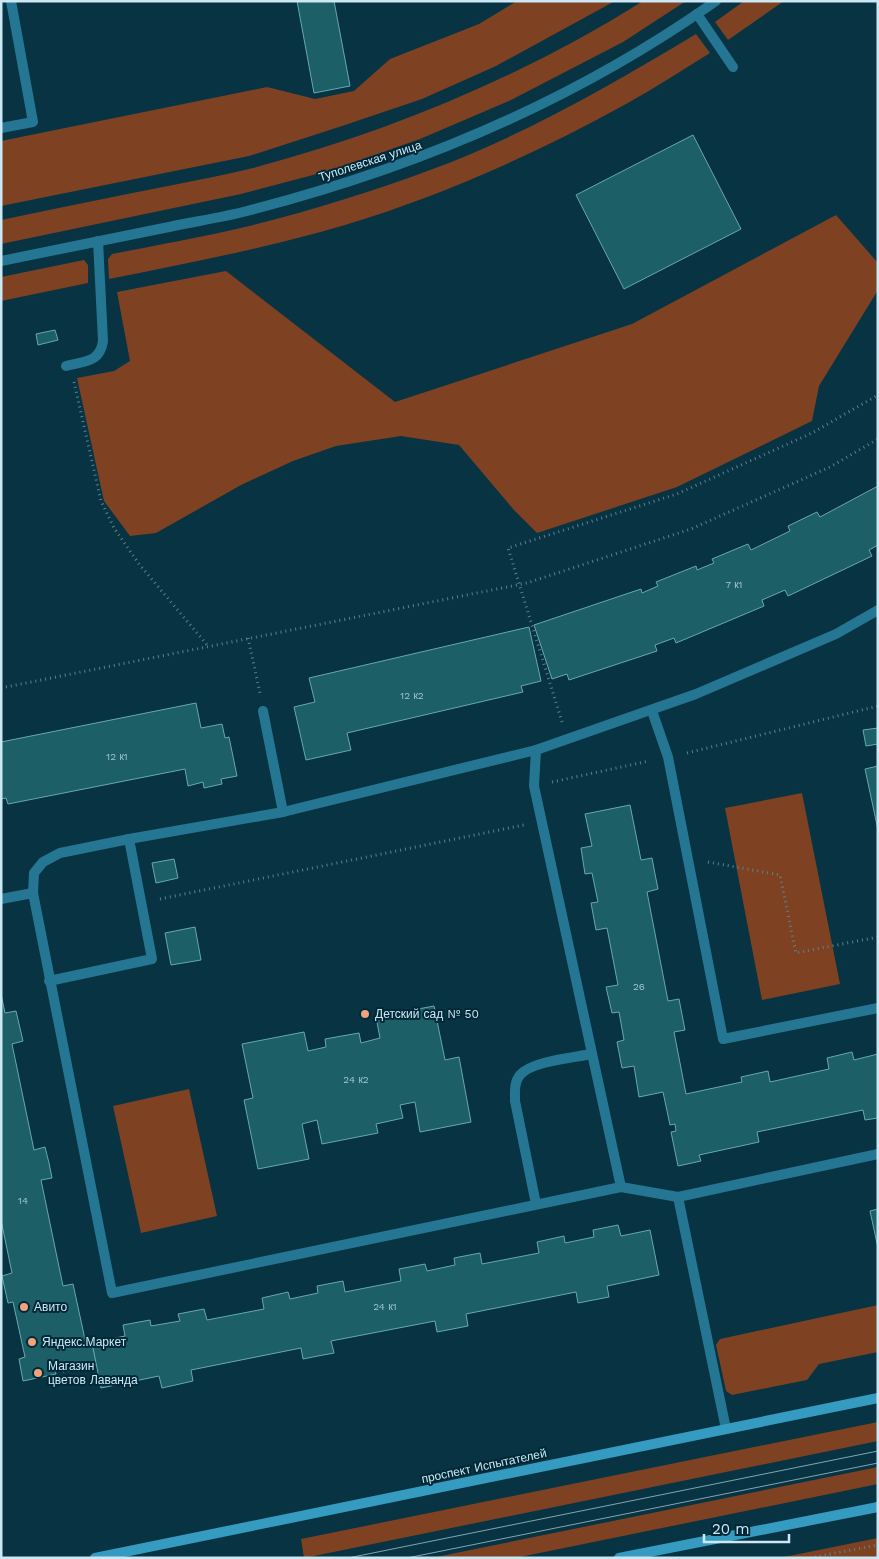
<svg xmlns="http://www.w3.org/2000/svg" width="879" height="1559" viewBox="0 0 879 1559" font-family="'Work Sans',sans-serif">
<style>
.green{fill:#7e4223}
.building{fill:#1c5f67;stroke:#68a8b0}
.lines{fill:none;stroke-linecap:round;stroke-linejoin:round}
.path{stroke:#5d8190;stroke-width:3;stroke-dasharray:1 4;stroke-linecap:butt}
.lane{stroke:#257693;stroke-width:10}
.street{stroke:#257693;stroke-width:10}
.secondary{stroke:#369bc0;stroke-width:10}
.tram{stroke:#83a5b2;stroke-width:1}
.poi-dot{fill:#f1a27b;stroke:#002938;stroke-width:2}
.labels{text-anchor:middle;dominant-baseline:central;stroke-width:4;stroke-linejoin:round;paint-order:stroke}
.number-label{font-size:10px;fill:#a1c6d2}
.street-label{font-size:12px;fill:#cde8f5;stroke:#002938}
.poi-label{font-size:12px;fill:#cde8f5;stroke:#002938;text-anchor:start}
</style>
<rect width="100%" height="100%" fill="#073342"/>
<g class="green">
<path d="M517,1H615L496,66L422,99L342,126L249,156L1,206V141L267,87L315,99L354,91L390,59L479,24Z"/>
<path d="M643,1H686L623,42L511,100L420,139L332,170L241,194L1,244V220C57,208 112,197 168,186C196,180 225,175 253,168C389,132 524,76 643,1Z"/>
<path d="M744,1H784L728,40L715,22Z"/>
<path d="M696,34L710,53C682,70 655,88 626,104C538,153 441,196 345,225C267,248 188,263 109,279L108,259L112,254C157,245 204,237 249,226C310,211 371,192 430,170C523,136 611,85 696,34Z"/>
<path d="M836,215L878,263V290L819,386L812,421L677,487L537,533L514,510L459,445L401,436L336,446L293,461L241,485L156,533L130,536L104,501L77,378L114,371L130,361L117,292L226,271L395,402L632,324Z"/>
<path d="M84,260L88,265V283L1,301V277Z"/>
<path d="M802,793L840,984L762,1000L725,808Z"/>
<path d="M189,1089L217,1216L141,1233L113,1106Z"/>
<path d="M878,1305V1352L819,1364L807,1380L732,1395L726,1391L716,1345L720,1339Z"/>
<path d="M878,1422V1441L304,1558L301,1539Z"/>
<path d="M878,1467V1484L515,1558H431Z"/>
<path d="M878,1538V1558H779Z"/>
</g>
<g class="building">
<path d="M297,1H334L350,86L314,93Z"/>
<path d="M693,135L741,229L624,289L576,195Z"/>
<path d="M55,330L58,340L38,345L36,334Z"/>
<path d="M878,486V545L869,550L872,556L788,596L785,590L762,600L764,606L676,643L674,638L655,645L657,651L569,680L567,674L552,679L534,625L641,589L642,593L658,586L656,582L696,566L697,570L714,563L712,559L748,544L751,550L790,531L788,526L817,512L820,517Z"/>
<path d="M529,627L541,681L521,686L523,692L347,733L351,750L306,760L294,707L315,702L309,678Z"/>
<path d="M196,703L201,728L222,724L225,738L229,737L237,776L221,779L222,784L204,788L203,782L188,786L185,769L8,804L6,798L1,799V742Z"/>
<path d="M878,728V744L866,746L863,730Z"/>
<path d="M878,766V830L865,769Z"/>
<path d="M630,805L641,860L652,858L655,874L658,889L647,892L668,1001L679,999L685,1030L674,1032L686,1094L742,1082L741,1077L768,1071L770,1082L829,1069L827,1058L852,1052L854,1060L878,1054V1118L865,1120L863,1110L757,1132L759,1142L699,1155L701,1161L678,1166L671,1132L676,1131L675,1124L670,1125L663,1092L639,1097L634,1066L622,1068L617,1042L624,1040L619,1012L612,1013L606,987L618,985L607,928L596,930L591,903L598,902L592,873L585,874L581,848L592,846L585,814Z"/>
<path d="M174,859L178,878L156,883L152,863Z"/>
<path d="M195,927L201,960L171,965L165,933Z"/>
<path d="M1,994L5,1013L16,1011L23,1041L12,1044L34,1150L45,1147L49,1163L52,1178L41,1180L63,1286L73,1284L86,1344L92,1343L97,1365L63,1372L62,1367L55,1369L56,1374L23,1381L19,1359L25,1357L13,1302L8,1303L2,1276L12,1273L1,1220Z"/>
<path d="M434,1006L445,1060L459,1057L471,1122L420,1132L415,1102L400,1105L403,1118L376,1124L378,1133L322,1144L317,1120L302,1124L309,1159L258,1169L244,1100L253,1098L242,1044L304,1032L308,1051L326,1047L325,1039L359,1033L361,1043L380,1038L376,1017Z"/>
<path d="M878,1209V1248L870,1211Z"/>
<path d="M618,1225L621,1236L650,1230L659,1275L607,1286L609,1297L578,1303L576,1292L466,1314L468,1326L437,1332L435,1321L331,1341L334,1353L318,1356L303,1359L301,1348L191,1370L193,1381L162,1388L159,1376L101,1388L92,1343L125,1336L123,1325L150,1320L151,1326L180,1321L178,1314L204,1309L207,1320L264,1309L262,1298L288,1292L290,1299L318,1293L317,1286L343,1281L345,1292L401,1281L399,1269L425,1264L427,1271L455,1265L454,1258L480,1253L482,1264L539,1253L537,1242L564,1236L565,1243L594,1237L593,1230Z"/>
</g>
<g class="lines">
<g class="path">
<path d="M74,382L101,501L114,528L139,564L208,646"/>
<path d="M248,638L260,693"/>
<path d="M1,688L527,583L691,529L830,467L878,439"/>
<path d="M562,722L508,548L677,494L812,433L878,395"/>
<path d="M687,753L878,706"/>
<path d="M552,782L649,761"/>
<path d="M708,862L780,875L796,953L878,937"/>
<path d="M160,899L524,825"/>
<path d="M810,1558L878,1545"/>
</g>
<g class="lane">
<path d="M697,14L733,67"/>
<path d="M1,128L33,122L11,1"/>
<path d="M66,366C84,361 100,363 103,341L98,241"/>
<path d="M263,711L283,812"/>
<path d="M652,711L668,757L723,1039L878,1008"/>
<path d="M536,750L534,786L621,1187L678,1197"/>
<path d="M33,893L112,1293L621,1187"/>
<path d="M1,899L33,893L34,873L43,862L60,853L129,839L283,812L536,750L696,694L836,634L878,610"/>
<path d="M49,981L152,959L129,839"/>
<path d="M536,1204L515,1101C515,1092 514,1082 520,1075C532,1061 573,1058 591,1054"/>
<path d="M726,1429L678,1197L878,1154"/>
</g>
<path class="street" d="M1,261C55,250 110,239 164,228C191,222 220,218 247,211C416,168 573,102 716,1"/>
<g class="secondary">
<path d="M95,1558L878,1398"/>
<path d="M619,1558L878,1507"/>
</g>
<g class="tram">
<path d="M348,1558L878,1451"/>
<path d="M407,1558L878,1463"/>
</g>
</g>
<g class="poi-dot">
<circle cx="365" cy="1014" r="5"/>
<circle cx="24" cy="1307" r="5"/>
<circle cx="32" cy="1342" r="5"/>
<circle cx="38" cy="1373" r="5"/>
</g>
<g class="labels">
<g class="number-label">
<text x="734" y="584">7 к1</text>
<text x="412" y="695">12 к2</text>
<text x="117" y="756">12 к1</text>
<text x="639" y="986">26</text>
<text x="356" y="1079">24 к2</text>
<text x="23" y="1200">14</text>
<text x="385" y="1306">24 к1</text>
</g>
<g class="street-label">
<text transform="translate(370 161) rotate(-18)">Туполевская улица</text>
<text transform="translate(484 1466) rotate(-12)">проспект Испытателей</text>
</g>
<g class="poi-label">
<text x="375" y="1014">Детский сад № 50</text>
<text x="34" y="1307">Авито</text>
<text x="42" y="1342">Яндекс.Маркет</text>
<text x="48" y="1366">Магазин<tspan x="48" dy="14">цветов Лаванда</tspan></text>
</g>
</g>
<rect width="879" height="1559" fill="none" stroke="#cde8f5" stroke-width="5"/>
<path d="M704 1534v8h85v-8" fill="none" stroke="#cde8f5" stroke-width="2.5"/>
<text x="712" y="1534" font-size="15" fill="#cde8f5" stroke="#002938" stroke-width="4" paint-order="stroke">20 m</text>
</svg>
